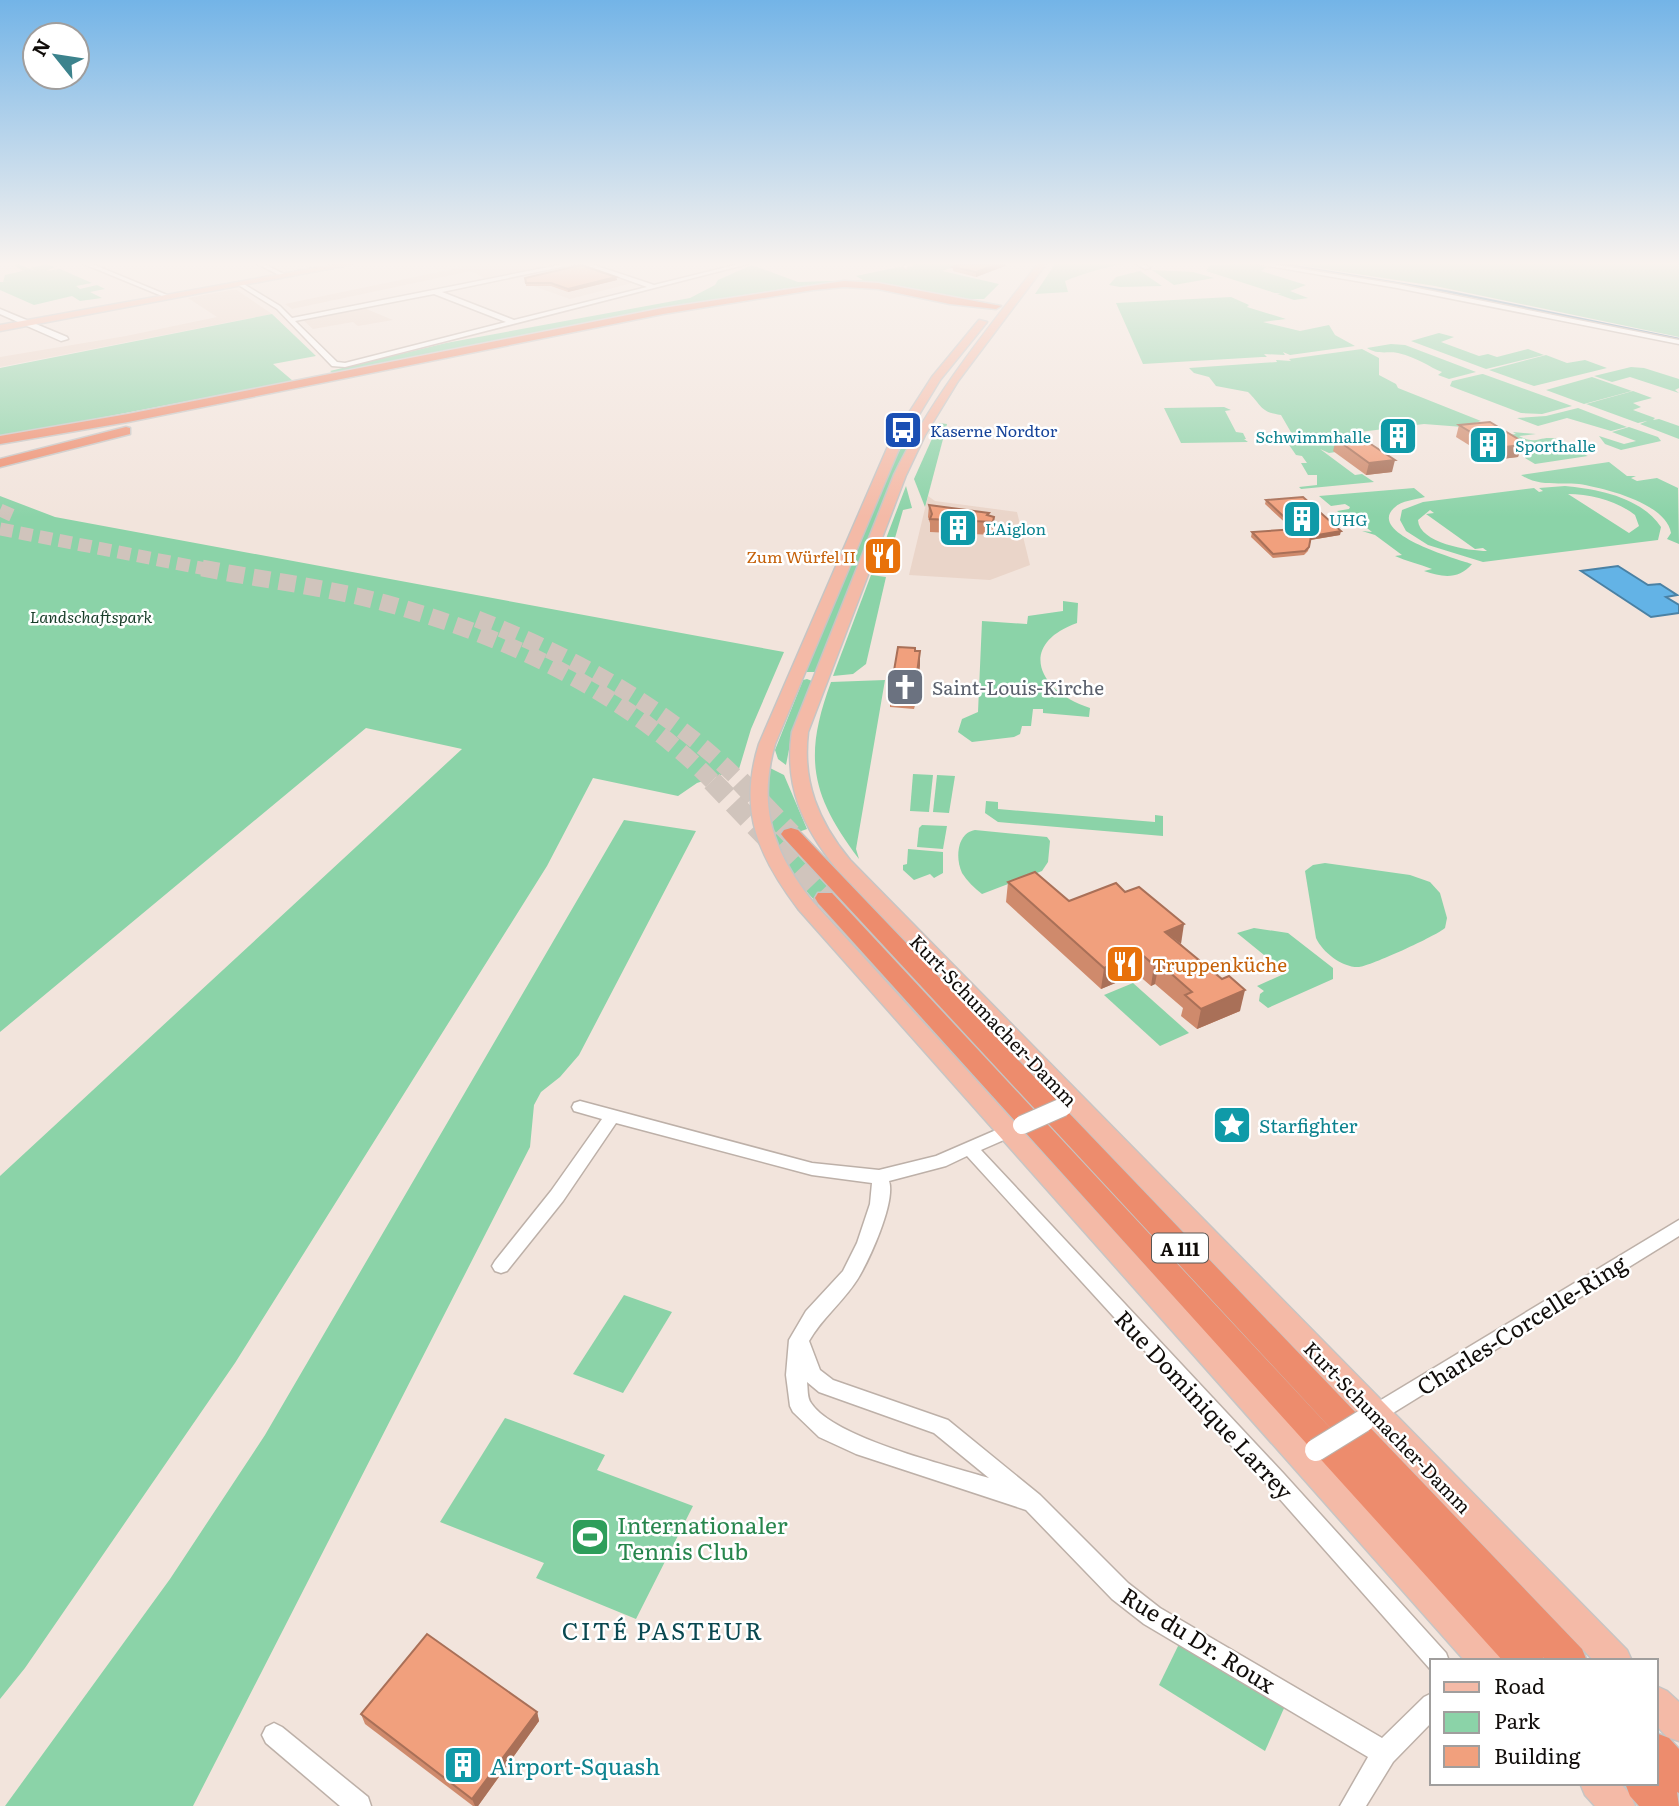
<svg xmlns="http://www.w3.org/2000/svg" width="1679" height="1806" viewBox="0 0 1679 1806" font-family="Literata,serif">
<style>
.built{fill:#ead5c9}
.green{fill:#8bd3a8;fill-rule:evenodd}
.water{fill:#63b3e6;stroke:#4a81a4;stroke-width:2}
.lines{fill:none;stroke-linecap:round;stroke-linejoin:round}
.stream{stroke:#4a81a4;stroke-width:2.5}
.highway-tunnel-far2{stroke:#d0c4bc;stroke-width:13;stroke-dasharray:13 7;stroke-linecap:butt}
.highway-tunnel-far1{stroke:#d0c4bc;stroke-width:17;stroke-dasharray:17 9;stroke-linecap:butt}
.highway-tunnel{stroke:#d0c4bc;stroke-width:21;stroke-dasharray:21 10;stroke-linecap:butt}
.minor-casing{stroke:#bdb0a8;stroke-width:3}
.major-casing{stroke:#c6c5c4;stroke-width:3}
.highway-casing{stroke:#c6c5c4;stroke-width:3}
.minor{fill:#fff;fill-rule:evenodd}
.major{fill:#f4baa7;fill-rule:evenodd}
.highway{fill:#ed8c6d;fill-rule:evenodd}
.minor-bridge-far1-casing{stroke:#bdb0a8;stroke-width:20;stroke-linecap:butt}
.minor-bridge-casing{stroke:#bdb0a8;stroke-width:24;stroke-linecap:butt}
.minor-bridge-far1{stroke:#fff;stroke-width:18}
.minor-bridge{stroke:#fff;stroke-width:22}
.wall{fill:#cf8a6c}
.shaded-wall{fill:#a97058}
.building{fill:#f1a07d;stroke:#a97058;stroke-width:2}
.labels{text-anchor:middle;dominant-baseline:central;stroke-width:5;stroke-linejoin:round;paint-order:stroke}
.far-transit-label{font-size:16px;fill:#164399;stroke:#fff;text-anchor:start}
.far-culture-label{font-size:16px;fill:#0d838f;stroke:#fff;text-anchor:start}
.far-food-label{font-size:16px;fill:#c56008;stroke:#fff;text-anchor:end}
.far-park-label{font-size:16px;font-style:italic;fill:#183d29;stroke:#fff}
.shield{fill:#fff;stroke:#585654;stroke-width:2}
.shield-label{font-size:18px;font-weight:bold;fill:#110d0a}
.worship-label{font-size:19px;fill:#5b616d;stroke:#fff;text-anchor:start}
.food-label{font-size:19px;fill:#c56008;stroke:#fff;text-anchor:start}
.street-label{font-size:19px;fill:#110d0a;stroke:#fff}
.culture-label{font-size:19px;fill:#0d838f;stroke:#fff;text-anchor:start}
.near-street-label{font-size:23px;fill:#110d0a;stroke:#fff}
.near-leisure-label{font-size:23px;fill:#27864d;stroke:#fff;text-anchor:start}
.near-culture-label{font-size:23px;fill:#0d838f;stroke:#fff;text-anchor:start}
.near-neighbourhood-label{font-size:24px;letter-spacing:2px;fill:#0a4951;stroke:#fff}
</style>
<rect width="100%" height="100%" fill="#f2e4dc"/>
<g class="built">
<path d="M477,264H564L486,279L471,271L292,309L285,304Z"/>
<path d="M575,266H583L636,282L570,299L522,282L535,278L529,275Z"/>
<path d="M231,290H237L272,314L0,367V357L126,336L217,317L188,298Z"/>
<path d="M364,308L393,320L358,326L353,322L313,329L303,320Z"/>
<path d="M928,496L935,501L1017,512L1030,565L990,580L909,575Z"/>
</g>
<g class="green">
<path d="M18,264L38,272L30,268L46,264L55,267L46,271L60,269L92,283L76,286L80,289L97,285L105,289L90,292L102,298L80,301L72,296L34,305L0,290V282L13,281L3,282L5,275L23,271L14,265Z"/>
<path d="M914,264H962L942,271L999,284L984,299H949L870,283L788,288L664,308L333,373L330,371L446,343L690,298L715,285L718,280L752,265L798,282L863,280L856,276L899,267H912Z"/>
<path d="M1055,264H1125C1113,265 1081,274 1065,281L1068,292L1035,294Z"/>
<path d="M1255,264L1268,266L1261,271L1306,285L1290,291L1308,298L1294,300L1277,294L1281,293H1275L1206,271L1210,265Z"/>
<path d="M1293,264H1679V337L1435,286Z"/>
<path d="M1152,270L1193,272L1214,278L1174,285Z"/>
<path d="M1140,271L1162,286L1120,287L1109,285L1116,277Z"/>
<path d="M1231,297L1249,305L1247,307L1286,319L1263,322L1300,331L1329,325L1335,335L1355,346L1290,355L1283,352L1285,355L1264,354L1267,357H1262L1143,364L1116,303Z"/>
<path d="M272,314L316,356L273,364L293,381L0,437V368Z"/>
<path d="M1439,333L1454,337L1441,342L1479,356L1488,354L1497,357L1528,349L1544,355L1486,369L1411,341Z"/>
<path d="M1391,344L1405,345L1476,372L1449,379L1438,375L1442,372C1429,367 1419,358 1398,353C1387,351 1377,355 1367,348Z"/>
<path d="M1362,349L1379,358V375L1396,384L1398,388L1481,421L1463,427L1424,424L1352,433L1370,447L1329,453L1320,449L1355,475L1362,474L1374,482L1301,489L1299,487L1317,485V475H1308L1301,463H1307L1302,456L1296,455L1287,442L1281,441L1277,435L1292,434L1281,415C1259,412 1262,405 1248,392L1216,386L1209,377L1194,373L1189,368L1277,362L1276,360L1291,361L1289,359Z"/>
<path d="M1546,355L1567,363L1585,360L1607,368L1534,386L1489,370Z"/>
<path d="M1631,367L1644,368L1679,379V388L1675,390L1679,393L1630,377L1612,382L1594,376Z"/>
<path d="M1482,374H1483L1572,406L1542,414L1521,413L1450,386L1452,381Z"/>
<path d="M1592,377L1632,391L1584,404L1546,390Z"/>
<path d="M1633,391L1652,398L1633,403L1641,407L1633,410L1655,418L1653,420L1659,419L1679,426V439L1640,424L1647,421L1638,423L1586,404Z"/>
<path d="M1224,407L1231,410L1225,411L1236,432L1243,433L1246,439H1244L1248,442L1181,443L1164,408Z"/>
<path d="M1578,408L1627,427L1611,431L1567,418L1538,426L1517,418L1546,416Z"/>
<path d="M914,423L920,424L903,456L815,672H806L891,467Z"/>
<path d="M939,423L947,424L925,507L914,479Z"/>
<path d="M1629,427L1658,437L1661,441L1621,450L1605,444L1599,436L1624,444L1636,441L1612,432Z"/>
<path d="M1513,432L1536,434L1519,436C1536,445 1536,437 1552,438C1558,438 1580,452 1588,456L1535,464L1525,458L1526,453L1501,436L1516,434Z"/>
<path d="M1609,462L1627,476H1636L1631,478L1637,481L1657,478L1678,488L1679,544L1667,539L1671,533C1666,503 1604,488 1579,484C1558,482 1539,487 1521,475Z"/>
<path d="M906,486L912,508L903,510L893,545L899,548L876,565Z"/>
<path d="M1565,486C1597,489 1641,497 1661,527L1658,540L1483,562L1428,545L1406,531L1400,520L1402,510L1423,502L1534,488L1539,492L1543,491L1539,488ZM1568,494C1591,494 1617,501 1635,515L1639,526L1629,533ZM1430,510L1434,513L1426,514L1475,549L1483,548L1487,551C1469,551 1419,543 1418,520Z"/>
<path d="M1414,488L1425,497C1415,500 1402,500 1394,508C1366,534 1460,560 1472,564C1459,579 1444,578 1424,571L1432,569C1419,564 1406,561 1395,556L1402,555L1375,535L1362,531L1372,532L1367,528L1356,526L1337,511L1349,509L1350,507L1345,504L1331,506L1319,496Z"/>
<path d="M0,496L55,517L784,652L751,729L739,769L697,783L678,796L593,778L547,866L235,1363L25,1668L0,1699V1176L462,749L366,728L0,1032Z"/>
<path d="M871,575L886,577L866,664L853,674L833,676Z"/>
<path d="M1063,601L1078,603L1077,623C1016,645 1039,692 1090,708L1089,717L1043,713V709H1033L1031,726H1022L1020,734L1014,737L972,742L958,732L962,719L978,712L982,621L1027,624L1028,616L1063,611Z"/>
<path d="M807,679L812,681L793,729L786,765L778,759L775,750L803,680Z"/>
<path d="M885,680L856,849L859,859C811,795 803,758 831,682Z"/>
<path d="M770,768L784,775L807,829L781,838L835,894L815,901C778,860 764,823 770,768Z"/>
<path d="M913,774L933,775L929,812L910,811Z"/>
<path d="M937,775L955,776L949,813L933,812Z"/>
<path d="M986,801L998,802V809L1155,822V815L1163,816V836L998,822L985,813Z"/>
<path d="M624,820L696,831L579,1055L560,1077L541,1092L534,1105L530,1147L193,1806H5L170,1579L265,1435Z"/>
<path d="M922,825L947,826L943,849L917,847L919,828Z"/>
<path d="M975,830L1047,837L1050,841L1048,862L1042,871L982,894C974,888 967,881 962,873C955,858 957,833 975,830Z"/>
<path d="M908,849L943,852V873L934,878L930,874L914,880L903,870V865L907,864Z"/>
<path d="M1325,863L1410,875L1430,882L1440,893L1447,918L1445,928C1436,936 1370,966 1359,967C1343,968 1323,953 1316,938L1305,871L1313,865Z"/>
<path d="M1254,928L1288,933L1333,968V979L1268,1008L1259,1001L1260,994L1264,991L1257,986L1286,973L1237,933Z"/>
<path d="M1133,983L1189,1033L1160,1046L1104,995Z"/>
<path d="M624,1295L672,1312L623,1393L573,1374Z"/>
<path d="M505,1418L605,1455L597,1470L693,1506L636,1619L536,1578L544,1563L440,1522Z"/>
<path d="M1180,1642L1285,1706L1265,1751L1159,1685Z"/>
</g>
<path class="water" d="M1618,566L1648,585L1660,584L1677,595L1666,597L1679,605V613L1651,617L1581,571Z"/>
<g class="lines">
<path class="stream" d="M1282,264L1450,292L1679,339"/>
<g class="highway-tunnel-far2">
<path d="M0,510L18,518"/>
<path d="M0,529L211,570"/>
</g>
<g class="highway-tunnel-far1">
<path d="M202,568C263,580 326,587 385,603C506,636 626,692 714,783"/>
<path d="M477,619C575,657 667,707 742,783"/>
</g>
<g class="highway-tunnel">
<path d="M712,781L825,898"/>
<path d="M740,781L791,834"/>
</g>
<g class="minor-casing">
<g id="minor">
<path d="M84,264H92L167,295L162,296Z"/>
<path d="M257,264H264L284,274L279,275Z"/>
<path d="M564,264H575L442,292L514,320L647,287L583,264H591L654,285L739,264H748L345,367L332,366L277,309L237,284L242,283L280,306L292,318ZM434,294L506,322L345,363L337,362L295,321Z"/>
<path d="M905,264H911L906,269L903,267Z"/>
<path d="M1136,264H1143L1150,268L1145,269Z"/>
<path d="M1257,264H1270L1397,284L1679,340V344L1397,288Z"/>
<path d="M0,309L67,337L68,339L61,341L0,314Z"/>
<path d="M580,1101L812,1163L879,1170L936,1156L1010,1124L1016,1122L1022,1124L1024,1128L1022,1132L981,1150L1284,1474L1446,1653L1449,1661H1432V1670L1430,1669L1270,1488L967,1156L946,1166L889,1181C896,1202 869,1261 857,1280C843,1302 822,1318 809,1341L820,1370L833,1380L948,1420L1040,1495L1128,1583L1160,1608L1382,1738L1424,1697L1432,1693V1722L1393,1762L1366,1806H1340L1368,1757L1144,1624L1112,1599L1026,1510L856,1454L819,1437L793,1412L790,1406L786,1375L789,1340L806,1311L843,1271L857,1243L870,1204L872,1183L812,1175L616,1123L563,1201L507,1271L501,1273L495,1271L492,1266L495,1261L551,1191L602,1119L574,1111L572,1107L574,1103ZM807,1382L819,1392L934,1433L989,1478C947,1465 834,1438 811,1403C807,1398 808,1389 807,1382Z"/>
<path d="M1679,1220V1236L1380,1421L1373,1424L1366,1421L1363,1415L1366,1409Z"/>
<path d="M274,1723L282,1727L368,1797L371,1806H340L266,1743L262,1735L266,1727Z"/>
</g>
</g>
<g class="major-casing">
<g id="major">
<path d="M337,264H354L0,331V325Z"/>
<path d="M1038,264H1046L958,381L925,435L906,475L808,732C802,782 818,821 850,860L1627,1650L1632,1661H1594L836,868C803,827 784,786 792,732L894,475C932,397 985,332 1038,264Z"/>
<path d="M979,320L987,322L940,380L901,444L775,744C757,807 773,852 813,902L1497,1650L1502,1661H1465L799,910C758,856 738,811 759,744L889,444L932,377Z"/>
<path d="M1656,1686L1667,1691L1679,1702V1741L1667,1737L1656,1725Z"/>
<path d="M1580,1783H1620L1630,1794L1635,1806H1595L1585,1795Z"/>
</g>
</g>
<g class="highway-casing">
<g id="highway">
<path d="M844,281L878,283L1001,306L996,309L950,304L878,289L844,287L813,290L663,314L128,422L0,444V436L128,414L663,308Z"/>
<path d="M126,427L130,428V434L0,467V459Z"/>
<path d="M791,828L798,830L1582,1649L1587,1661H1546L1543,1657L1544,1661H1503L818,903L815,898L818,893H832L1360,1460L784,838L781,834L784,830Z"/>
<path d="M1656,1733L1669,1738L1679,1749V1793L1677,1792L1679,1806H1639L1630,1796L1625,1783H1656Z"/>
</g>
</g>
<use href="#minor" class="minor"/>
<use href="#major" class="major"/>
<use href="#highway" class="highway"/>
<g class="minor-bridge-far1-casing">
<path id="minor-bridge-far1" d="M1022,1125L1063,1107"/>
</g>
<g class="minor-bridge-casing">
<path id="minor-bridge" d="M1316,1450L1363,1421"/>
</g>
<use href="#minor-bridge-far1" class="minor-bridge-far1"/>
<use href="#minor-bridge" class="minor-bridge"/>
</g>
<g class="wall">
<path d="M961,264H1006L1005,266L976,277L953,271V267Z"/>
<path d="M616,277L617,280L568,292L551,286H526L525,278Z"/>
<path d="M1459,425L1523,442L1518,457L1493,460L1456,437Z"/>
<path d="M1336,439L1392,472L1366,475L1333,451Z"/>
<path d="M1266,500L1340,535L1311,540L1308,551L1304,555L1273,558L1251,537L1252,532L1292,529L1265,504Z"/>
<path d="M929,505L989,513V515L994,517L993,535L930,532V523L928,517Z"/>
<path d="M915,651L920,665L914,709L890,707V694Z"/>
<path d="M1008,882L1069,901L1181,944L1240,1011L1197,1029L1181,1016L1183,1008L1155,984L1151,986L1137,974L1101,989L1006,902Z"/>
<path d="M537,1712L539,1721L478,1806H473L365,1724L361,1714Z"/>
</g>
<g class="shaded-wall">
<path d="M999,264H1006L1005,266L976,277V272Z"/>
<path d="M616,277L617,280L568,292V289Z"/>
<path d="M1523,442L1518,457L1493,460L1497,448Z"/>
<path d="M1395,460L1392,472L1366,475L1369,463Z"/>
<path d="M1341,531L1340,535L1310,540L1311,536Z"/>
<path d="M920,651V665L914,709V695Z"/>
<path d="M1184,924L1181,944L1165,932Z"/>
<path d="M1140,953L1137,974L1101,989L1104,968Z"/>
<path d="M1159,963L1155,984L1151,986L1154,965Z"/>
<path d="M1245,990L1240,1011L1197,1029L1201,1009Z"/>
<path d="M537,1712L539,1721L478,1806H475L472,1799Z"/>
</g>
<g class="building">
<path d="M961,264H999L976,272L953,267Z"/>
<path d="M581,265L616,277L568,289L551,283H526L525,278Z"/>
<path d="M1490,422L1523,442L1517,443L1521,445L1497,448L1459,425Z"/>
<path d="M1360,437L1395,460L1369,463L1336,439Z"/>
<path d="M1303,497L1341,531L1311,536L1309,547L1305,551L1273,554L1252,532L1297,529L1266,500Z"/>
<path d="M929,505L989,513L987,515L994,517L993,522L930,519L932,514Z"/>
<path d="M898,647L915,648V651H920L914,695L890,694Z"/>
<path d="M1035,872L1069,901L1116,883L1125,892L1139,887L1184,924L1165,932L1222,979L1229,976L1245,990L1201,1009L1185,995L1192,992L1159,963L1154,965L1140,953L1104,968L1008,882Z"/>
<path d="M427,1634L537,1712L472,1799L361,1714Z"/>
</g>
<linearGradient id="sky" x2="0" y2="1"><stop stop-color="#73b4e7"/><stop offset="0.51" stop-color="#f9f3ef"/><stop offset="1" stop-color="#f9f3ef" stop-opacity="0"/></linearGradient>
<rect width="1679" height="517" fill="url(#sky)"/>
<defs>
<g id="bus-square" transform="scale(2.0125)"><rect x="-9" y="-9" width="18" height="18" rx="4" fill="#1a4fb4" stroke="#fff"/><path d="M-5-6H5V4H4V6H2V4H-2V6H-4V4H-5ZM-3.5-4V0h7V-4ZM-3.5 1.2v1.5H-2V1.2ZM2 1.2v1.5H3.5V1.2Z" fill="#fff"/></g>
<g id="building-square" transform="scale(2.0125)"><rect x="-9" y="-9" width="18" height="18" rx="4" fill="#0f9aa8" stroke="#fff"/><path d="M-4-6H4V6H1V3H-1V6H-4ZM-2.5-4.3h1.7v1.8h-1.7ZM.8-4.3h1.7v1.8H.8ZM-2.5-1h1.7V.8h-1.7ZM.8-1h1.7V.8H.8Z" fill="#fff"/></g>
<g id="restaurant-square" transform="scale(2.0125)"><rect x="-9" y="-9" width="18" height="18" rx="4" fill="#e8710a" stroke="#fff"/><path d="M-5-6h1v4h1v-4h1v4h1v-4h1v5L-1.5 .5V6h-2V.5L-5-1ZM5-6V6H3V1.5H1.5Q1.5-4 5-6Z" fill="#fff"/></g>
<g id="church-square" transform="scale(2.0125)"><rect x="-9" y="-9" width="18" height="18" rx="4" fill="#6b7280" stroke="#fff"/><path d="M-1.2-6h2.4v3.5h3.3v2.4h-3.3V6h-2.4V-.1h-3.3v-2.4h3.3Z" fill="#fff"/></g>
<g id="sight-square" transform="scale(2.0125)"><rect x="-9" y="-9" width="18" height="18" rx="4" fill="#0f9aa8" stroke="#fff"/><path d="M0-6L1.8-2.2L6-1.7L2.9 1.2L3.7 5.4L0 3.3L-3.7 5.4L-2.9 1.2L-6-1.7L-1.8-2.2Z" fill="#fff"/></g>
<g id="stadium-square" transform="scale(2.0125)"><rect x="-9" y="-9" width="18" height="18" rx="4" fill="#2e9e5b" stroke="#fff"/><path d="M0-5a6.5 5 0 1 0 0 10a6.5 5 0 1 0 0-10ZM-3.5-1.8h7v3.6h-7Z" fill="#fff"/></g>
</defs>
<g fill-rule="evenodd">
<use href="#bus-square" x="903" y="430"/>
<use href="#building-square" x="1398" y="436"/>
<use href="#building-square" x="1488" y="445"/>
<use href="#building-square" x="1302" y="519"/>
<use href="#building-square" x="958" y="528"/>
<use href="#restaurant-square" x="883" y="556"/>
<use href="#church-square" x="905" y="687"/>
<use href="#restaurant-square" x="1125" y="964"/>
<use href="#sight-square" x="1232" y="1125"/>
<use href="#stadium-square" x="590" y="1537"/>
<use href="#building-square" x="463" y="1765"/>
</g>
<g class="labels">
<g class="far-transit-label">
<text x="930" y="430">Kaserne Nordtor</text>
</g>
<g class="far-culture-label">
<text x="1371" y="436" text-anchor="end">Schwimmhalle</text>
<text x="1515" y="445">Sporthalle</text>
<text x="1329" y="519">UHG</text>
<text x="985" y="528">L'Aiglon</text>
</g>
<g class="far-food-label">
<text x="856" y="556">Zum Würfel II</text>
</g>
<g class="far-park-label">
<text x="91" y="616">Landschaftspark</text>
</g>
<rect class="shield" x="1152" y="1233.5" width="56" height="29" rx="5"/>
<g class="shield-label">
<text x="1180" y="1248">A 111</text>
</g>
<g class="worship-label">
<text x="932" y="687">Saint-Louis-Kirche</text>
</g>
<g class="food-label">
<text x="1152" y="964">Truppenküche</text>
</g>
<g class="street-label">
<text transform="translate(994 1020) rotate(46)">Kurt-Schumacher-Damm</text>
<text transform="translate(1388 1427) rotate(46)">Kurt-Schumacher-Damm</text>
</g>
<g class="culture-label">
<text x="1259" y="1125">Starfighter</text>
</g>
<g class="near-street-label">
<text transform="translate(1521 1324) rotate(-32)">Charles-Corcelle-Ring</text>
<text transform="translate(1205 1404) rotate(47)">Rue Dominique Larrey</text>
<text transform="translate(1199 1639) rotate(32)">Rue du Dr. Roux</text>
</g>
<g class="near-leisure-label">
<text x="617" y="1524">Internationaler<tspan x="617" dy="26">Tennis Club</tspan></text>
</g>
<g class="near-culture-label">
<text x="490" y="1765">Airport-Squash</text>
</g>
<g class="near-neighbourhood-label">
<text x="663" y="1629">CITÉ PASTEUR</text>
</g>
</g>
<rect x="1430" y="1659" width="228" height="126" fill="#ffffff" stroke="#a09e9d" stroke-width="2"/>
<rect x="1444" y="1682" width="35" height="10" fill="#f4baa7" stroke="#a09e9d" stroke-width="2"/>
<text x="1494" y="1694" font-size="21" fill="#110d0a">Road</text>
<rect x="1444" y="1712" width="35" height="21" fill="#8bd3a8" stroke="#a09e9d" stroke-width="2"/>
<text x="1494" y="1729" font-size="21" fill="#110d0a">Park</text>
<rect x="1444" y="1746" width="35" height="21" fill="#f1a07d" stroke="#a09e9d" stroke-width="2"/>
<text x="1494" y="1764" font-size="21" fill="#110d0a">Building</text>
<g transform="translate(56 56) rotate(300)"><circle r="33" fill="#ffffff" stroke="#a09e9d" stroke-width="2"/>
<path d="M0-5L12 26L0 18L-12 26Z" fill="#3c838d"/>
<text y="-10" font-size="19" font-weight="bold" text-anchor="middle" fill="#110d0a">N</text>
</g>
</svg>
